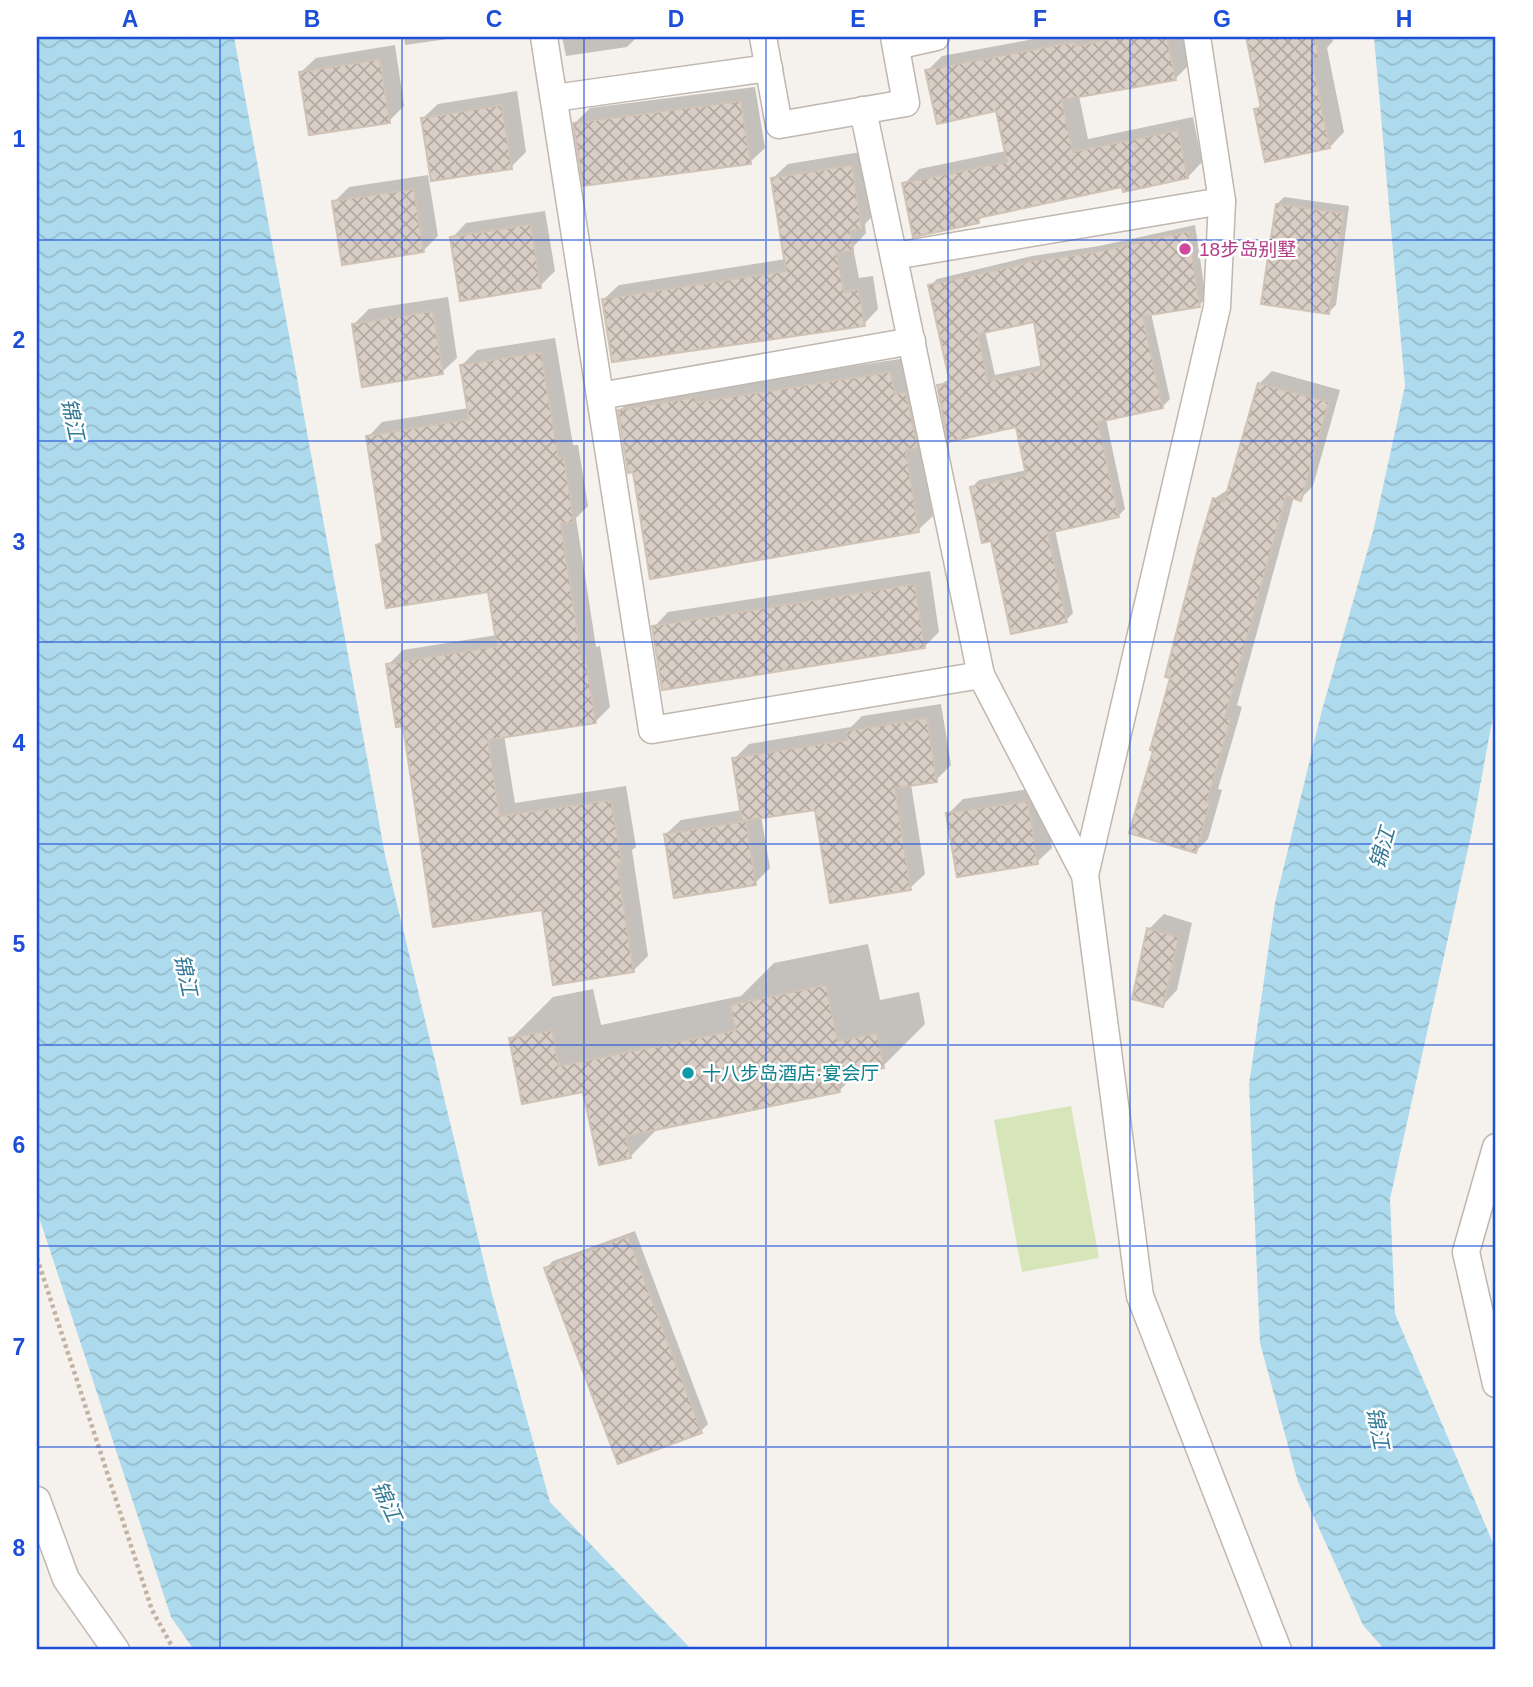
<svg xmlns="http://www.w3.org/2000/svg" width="1533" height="1687" viewBox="0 0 1533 1687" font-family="Arial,'Noto Sans SC',sans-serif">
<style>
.green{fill:#d6e6b8}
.water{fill:url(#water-waves)}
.shadow{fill:#0003;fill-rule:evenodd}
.building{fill:url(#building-cross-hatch);stroke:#d0c2b5;stroke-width:2;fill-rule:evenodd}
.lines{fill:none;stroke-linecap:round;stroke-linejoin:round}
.minor-casing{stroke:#c0b7ae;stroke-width:29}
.path{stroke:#c1b2a1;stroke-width:4.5;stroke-dasharray:3.5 3.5;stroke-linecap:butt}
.minor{stroke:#fff;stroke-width:26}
.grid{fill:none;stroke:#1d4ed8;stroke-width:2;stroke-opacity:0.55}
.hotel-dot{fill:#d1479c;stroke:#fff;stroke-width:2.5}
.culture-dot{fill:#0f9aa8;stroke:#fff;stroke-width:2.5}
.labels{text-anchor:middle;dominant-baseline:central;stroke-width:5;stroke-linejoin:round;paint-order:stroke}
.hotel-label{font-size:19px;fill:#b23c85;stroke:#fff;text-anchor:start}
.culture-label{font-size:19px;fill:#0d838f;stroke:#fff;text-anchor:start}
.water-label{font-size:21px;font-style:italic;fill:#337997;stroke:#fff}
.neatline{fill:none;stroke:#1d4ed8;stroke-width:2.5}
.grid-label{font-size:23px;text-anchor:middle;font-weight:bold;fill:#1d4ed8}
</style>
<defs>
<pattern id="water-waves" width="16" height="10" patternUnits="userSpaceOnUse" patternTransform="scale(1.75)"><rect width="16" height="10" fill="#addaec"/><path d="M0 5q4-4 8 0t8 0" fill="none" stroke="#96bccb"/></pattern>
<pattern id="building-cross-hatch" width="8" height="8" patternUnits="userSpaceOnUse" patternTransform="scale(1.75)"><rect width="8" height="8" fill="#d9cec5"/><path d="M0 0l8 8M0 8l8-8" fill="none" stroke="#b2a9a1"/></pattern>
</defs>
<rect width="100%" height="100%" fill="#f5f1ec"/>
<path class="green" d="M1071,1106L1099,1258L1022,1272L994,1120Z"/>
<g class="water">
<path d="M37,37H234L385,855L490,1287L550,1502L692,1650H194L171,1617L37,1211Z"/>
<path d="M1374,37H1496V700L1471,835L1390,1199L1395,1314L1496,1550V1650H1385L1363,1625L1298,1482L1260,1343L1249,1085L1275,903L1322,710L1374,528L1405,386Z"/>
</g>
<g class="shadow">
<path d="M404,37H462L405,45Z"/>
<path d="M562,37H637L627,47L566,56Z"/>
<path d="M1045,37H1184L1190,64L1175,79L1079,96L1088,139L1193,117L1202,162L1188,177L1124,185L985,214L978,221L904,184L919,169L1006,151L997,109L927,71L942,56Z"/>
<path d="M1248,37H1332L1333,41L1327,48L1344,132L1330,147L1256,110L1262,103Z"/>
<path d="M395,45L404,106L389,121L301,72L316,58Z"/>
<path d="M755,87L765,148L750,162L575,123L590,108Z"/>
<path d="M517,91L526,152L511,167L423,118L438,104Z"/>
<path d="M867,151L876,212L865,224L866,233L853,247L859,278L873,276L878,309L864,324L604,299L619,285L786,259L773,178L788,164Z"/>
<path d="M428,175L438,236L423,251L334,202L349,187Z"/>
<path d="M1284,197L1349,206L1336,305L1329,312L1277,204Z"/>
<path d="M545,211L555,271L540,286L452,238L466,223Z"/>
<path d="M1195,225L1206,298L1199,305L1151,313L1170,399L1163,406L1106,419L1125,509L1118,516L1055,530L1073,613L1066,620L992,539L972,487L979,480L1027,470L1017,425L938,386L951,378L930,286L937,279L1032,256L1099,246ZM1036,320L1043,365L995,375L985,331Z"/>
<path d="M448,297L457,358L442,372L354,324L369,309Z"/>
<path d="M555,338L573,445H578L588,506L576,518L596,647L600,646L610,707L595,722L504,735L515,803L626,786L636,847L632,850L648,956L634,970L543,908L404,724L388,665L403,650L497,635L489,590L378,545L384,538L368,437L382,422L469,408L462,365L477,350Z"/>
<path d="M906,358L933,516L918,530L635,470L620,410L635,396L711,388Z"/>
<path d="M1272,371L1340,390L1313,486L1300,499L1294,497L1237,705L1242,707L1218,789L1222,790L1208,839L1196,851L1155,750L1214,499L1230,488L1259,384Z"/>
<path d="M930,571L939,632L924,647L654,627L668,612Z"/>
<path d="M941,704L951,765L936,780L911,784L925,874L910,888L816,808L761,816L770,868L755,883L666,834L681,820L742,810L734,759L749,744L851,727L862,716Z"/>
<path d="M1042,787L1052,848L1037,862L948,814L963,799Z"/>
<path d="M1164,914L1192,923L1177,990L1163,1005L1149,929Z"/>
<path d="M868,944L880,1000L919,992L925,1024L883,1066L858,1072L839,1091L658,1128L630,1157L585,1089L511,1039L553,997L593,989L601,1025L741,996L774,963Z"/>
<path d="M635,1231L708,1424L701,1431L546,1268L553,1261Z"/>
</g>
<g class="building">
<path d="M1120,37H1167L1176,80L1062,100L1073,152L1178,130L1188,178L1123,192L1122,187L978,218L979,223L913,237L902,183L1007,162L996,111L937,124L925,70L1074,42L1075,46Z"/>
<path d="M1246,37H1315L1319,58L1312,59L1330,148L1265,162L1254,109L1261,108Z"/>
<path d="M380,59L390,123L309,135L299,72Z"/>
<path d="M741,101L751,164L583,186L573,123Z"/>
<path d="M502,105L512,169L431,181L421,118Z"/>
<path d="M852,165L862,229L850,231L853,250L837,253L844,292L859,289L865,326L612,362L602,299L786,271L771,178Z"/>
<path d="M414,189L424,252L342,265L332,201Z"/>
<path d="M1276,204L1344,213L1329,314L1261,304Z"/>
<path d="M531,224L541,288L460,301L450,237Z"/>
<path d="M1189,231L1200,307L1143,316L1163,408L1098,422L1119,517L1048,533L1067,622L1011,634L991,541L982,543L970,487L1026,475L1016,427L948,442L937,385L950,383L928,285L1024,264V262L1091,253ZM1034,322L1042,370L988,381L978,334Z"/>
<path d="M433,311L443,374L362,387L352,324Z"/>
<path d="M541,352L559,459L564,458L574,522L561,524L582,660H586L596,723L488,740L500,816L611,800L622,863L617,864L634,972L553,985L542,910L433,927L403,726L396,727L386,664L497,646L488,592L386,608L376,545L383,543L366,436L469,419L460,365Z"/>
<path d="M891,372L895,394L906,392L918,448L906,450L919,532L650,579L633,472L628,473L618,410L696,397V402Z"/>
<path d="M1258,383L1329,402L1301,501L1286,496L1225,718L1231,719L1207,802L1210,803L1196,853L1129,833L1153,751L1150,750L1170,678L1165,677L1198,548L1213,498L1224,502Z"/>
<path d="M915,584L925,648L662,690L652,626Z"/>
<path d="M927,718L937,782L895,788L911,890L830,903L815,810L742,821L732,758L847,740L846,731Z"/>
<path d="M1028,801L1038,864L957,877L946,813Z"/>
<path d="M746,821L756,885L674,898L664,834Z"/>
<path d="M1147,928L1179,937L1163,1007L1132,999Z"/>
<path d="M826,985L838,1041L877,1033L884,1068L837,1078L840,1092L626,1136L631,1158L599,1165L583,1092L522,1104L509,1038L552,1030L559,1066L736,1030L730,1005Z"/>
<path d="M628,1236L702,1433L618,1464L544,1268Z"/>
</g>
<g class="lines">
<g class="minor-casing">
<g id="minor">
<path d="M544,37L652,730L981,675L1085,875L1140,1296L1278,1650"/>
<path d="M763,37L779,125L906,103L894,37"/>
<path d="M896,46L936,37"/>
<path d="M554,98L769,68"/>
<path d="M863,110L981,675"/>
<path d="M894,256L1222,201"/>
<path d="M600,396L912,341"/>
<path d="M1085,875L1217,307L1222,201L1197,37"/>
<path d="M1496,1147L1466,1252L1496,1384"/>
<path d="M37,1500L66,1579L116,1650"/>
</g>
</g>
<path class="path" d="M37,1258L152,1610L174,1650"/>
<use href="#minor" class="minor"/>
</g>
<path class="grid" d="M220,37V1650M402,37V1650M584,37V1650M766,37V1650M948,37V1650M1130,37V1650M1312,37V1650M37,240H1496M37,441H1496M37,642H1496M37,844H1496M37,1045H1496M37,1246H1496M37,1447H1496"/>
<circle class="hotel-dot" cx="1185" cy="249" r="7"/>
<circle class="culture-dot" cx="688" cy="1073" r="7"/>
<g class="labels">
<g class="hotel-label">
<text x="1199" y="249">18步岛别墅</text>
</g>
<g class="culture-label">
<text x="702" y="1073">十八步岛酒店·宴会厅</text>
</g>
<g class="water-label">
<text transform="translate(73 419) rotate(78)">锦江</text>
<text transform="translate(1382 848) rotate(-74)">锦江</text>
<text transform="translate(186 975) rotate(78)">锦江</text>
<text transform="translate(1378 1428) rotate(79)">锦江</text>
<text transform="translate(387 1501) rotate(65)">锦江</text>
</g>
</g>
<rect width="1533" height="1687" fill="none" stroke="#ffffff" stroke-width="77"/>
<rect x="38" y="38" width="1456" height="1610" class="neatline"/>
<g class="grid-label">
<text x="130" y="27">A</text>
<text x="312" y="27">B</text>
<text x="494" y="27">C</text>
<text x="676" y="27">D</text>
<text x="858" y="27">E</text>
<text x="1040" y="27">F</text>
<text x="1222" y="27">G</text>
<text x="1404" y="27">H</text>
<text x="19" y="147">1</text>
<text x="19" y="348">2</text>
<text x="19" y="550">3</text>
<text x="19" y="751">4</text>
<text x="19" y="952">5</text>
<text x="19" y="1153">6</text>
<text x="19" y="1355">7</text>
<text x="19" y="1556">8</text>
</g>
</svg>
